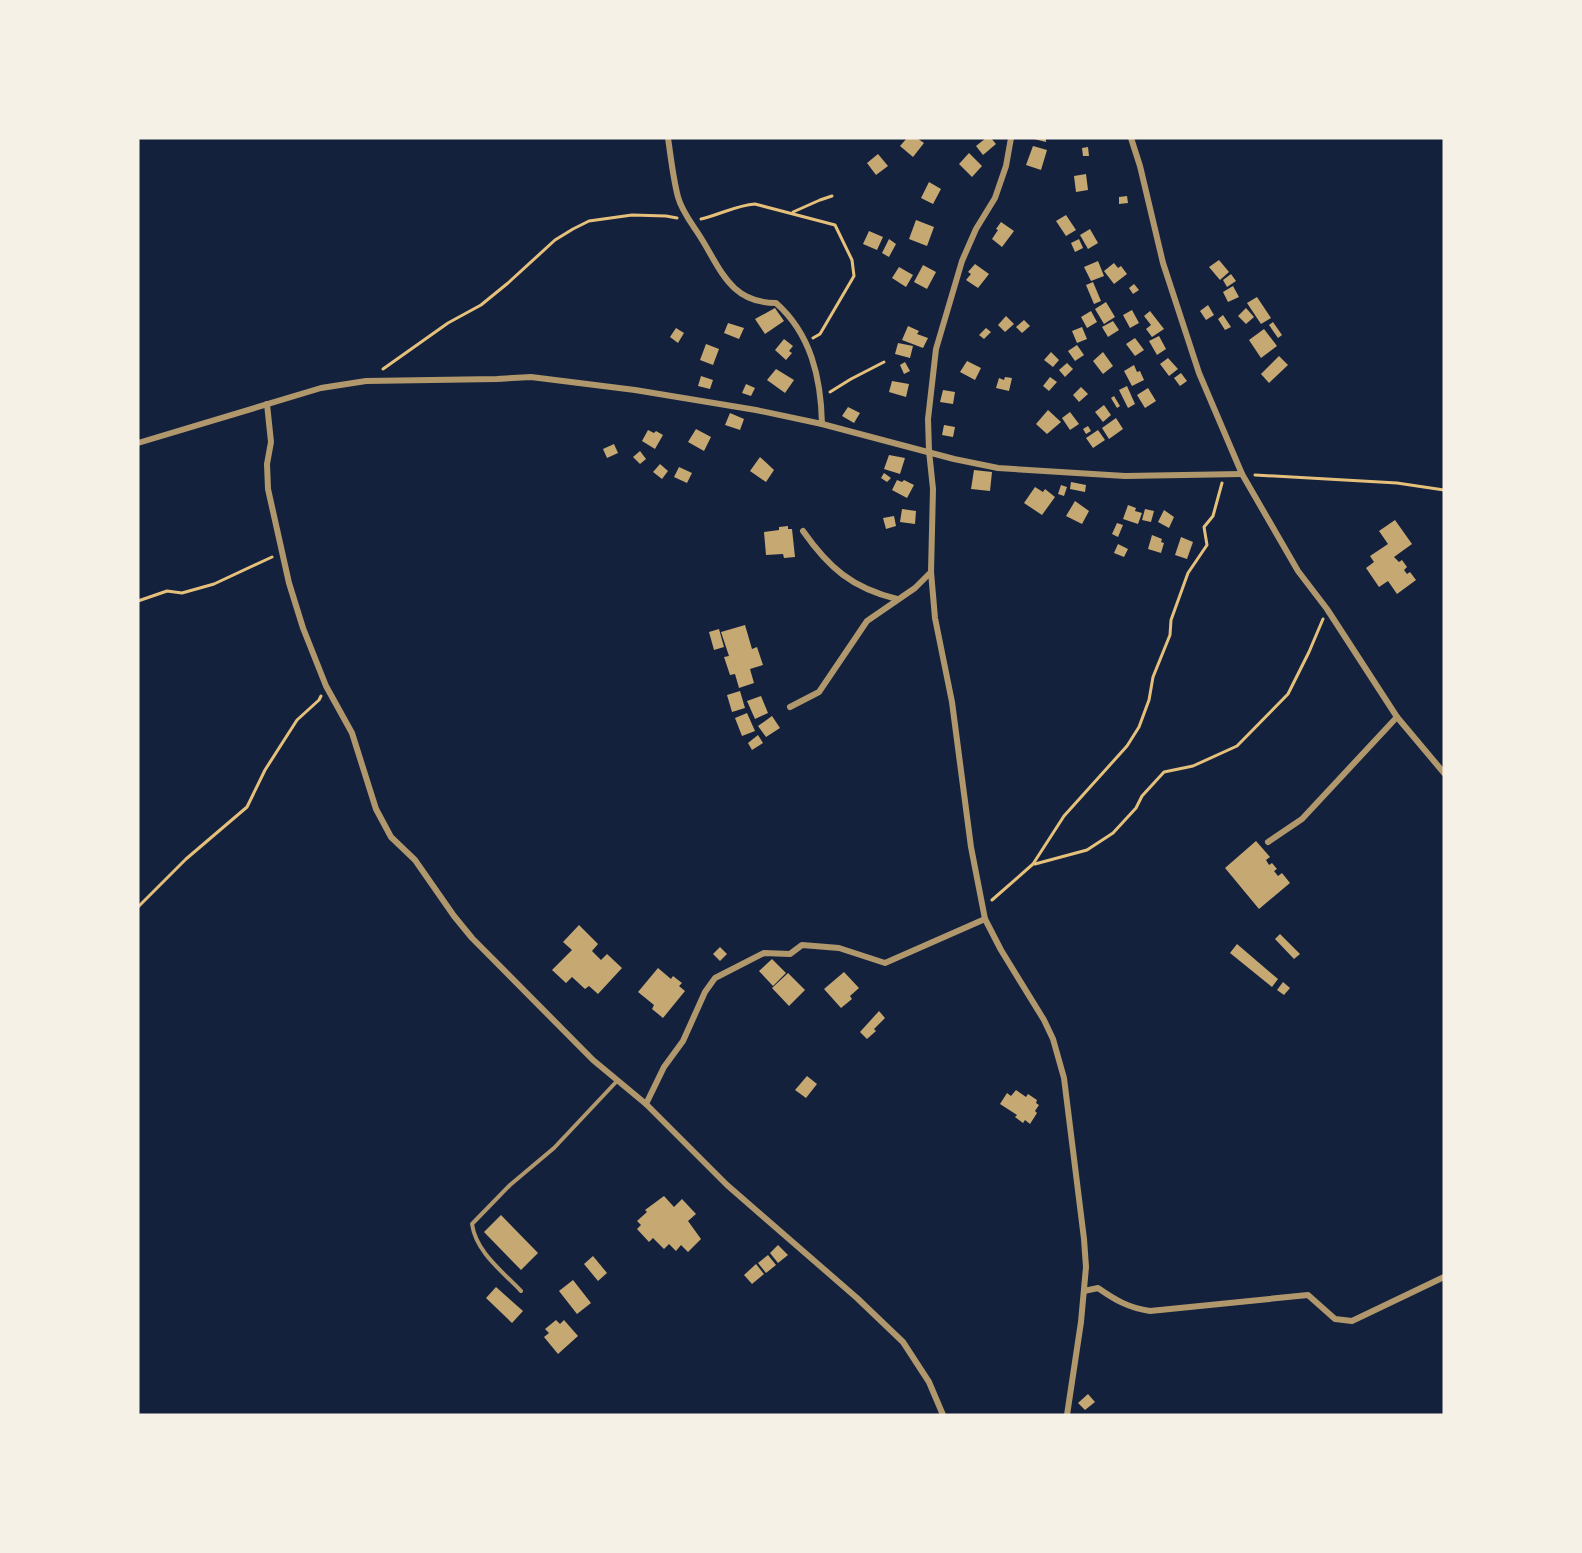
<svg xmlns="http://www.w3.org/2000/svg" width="1582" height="1553" viewBox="0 0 1582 1553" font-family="'PT Sans Narrow',sans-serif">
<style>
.building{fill:#c6a872}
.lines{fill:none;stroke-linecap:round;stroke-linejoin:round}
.path{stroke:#e5c07b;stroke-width:3}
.service{stroke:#b1986c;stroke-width:4}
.minor{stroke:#b1986c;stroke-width:6}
</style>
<rect width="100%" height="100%" fill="#14213d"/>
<g class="building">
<path d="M907,138H917L924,143L913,157L900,146Z"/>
<path d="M986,138H991L996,144L983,155L976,146Z"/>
<path d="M1030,138H1046V142Z"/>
<path d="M1033,146L1047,150L1041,170L1026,165Z"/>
<path d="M1088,147L1089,156H1083L1082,148Z"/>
<path d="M969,153L982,166L972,177L959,164Z"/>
<path d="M878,154L888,166L876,175L867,163Z"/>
<path d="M1086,174L1088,190L1076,192L1074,176Z"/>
<path d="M929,182L941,189L933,204L921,198Z"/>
<path d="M1127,196L1128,203L1119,204V197Z"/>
<path d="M1066,215L1076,230L1066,236L1056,221Z"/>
<path d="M916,220L934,227L927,246L909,239Z"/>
<path d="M1001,222L1014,231L1002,247L992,239L998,230L996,229Z"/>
<path d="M1090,229L1098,243L1088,249L1080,235Z"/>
<path d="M869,231L883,237L877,250L863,244Z"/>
<path d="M889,239L896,244L889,257L882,253Z"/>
<path d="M1079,239L1083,248L1075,252L1071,243Z"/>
<path d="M1219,260L1229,272L1220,280L1209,267Z"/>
<path d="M1098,261L1104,276L1091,281L1084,267Z"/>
<path d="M1114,263L1118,268L1121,266L1127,274L1114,284L1104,271Z"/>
<path d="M975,264L989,274L978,288L966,280L971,274L968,272Z"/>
<path d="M923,265L936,272L927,289L914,282Z"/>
<path d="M899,267L913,275L906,287L892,278Z"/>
<path d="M1231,274L1236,281L1227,287L1223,280Z"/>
<path d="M1093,282L1101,301L1094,304L1086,285Z"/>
<path d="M1134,284L1139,290L1133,294L1129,288Z"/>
<path d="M1233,286L1239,297L1228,302L1223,292Z"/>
<path d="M1257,297L1271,318L1261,324L1247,303Z"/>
<path d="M1106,302L1115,317L1104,324L1095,309Z"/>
<path d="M1208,305L1214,315L1206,320L1200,311Z"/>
<path d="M775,308L784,321L765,334L755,319Z"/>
<path d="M1246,308L1254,317L1246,324L1238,316Z"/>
<path d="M1132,310L1139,323L1130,328L1123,315Z"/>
<path d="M1091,311L1097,322L1087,328L1081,317Z"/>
<path d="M1150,311L1164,329L1152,337L1146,329L1151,325L1144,316Z"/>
<path d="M1223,315L1231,327L1225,330L1218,319Z"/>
<path d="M1006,316L1014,324L1005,332L998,325Z"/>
<path d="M1024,320L1030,326L1022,333L1016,327Z"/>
<path d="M1113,321L1119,330L1108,337L1102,327Z"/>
<path d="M1273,322L1282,335L1278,338L1269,325Z"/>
<path d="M728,323L744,328L739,339L724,333Z"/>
<path d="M908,326L919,331L917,334L928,338L923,348L902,340Z"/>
<path d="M1082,327L1087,339L1077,343L1072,331Z"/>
<path d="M676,328L684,333L678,343L670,337Z"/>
<path d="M986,328L991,332L984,339L979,335Z"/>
<path d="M1264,329L1277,346L1261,358L1249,340Z"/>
<path d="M1159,336L1166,349L1157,355L1149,341Z"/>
<path d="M1135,338L1144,350L1135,356L1126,344Z"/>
<path d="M784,339L793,346L789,351L792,353L786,360L775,350Z"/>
<path d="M898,343L913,346L910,358L895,354Z"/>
<path d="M706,344L719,349L713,365L700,360Z"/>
<path d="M1077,345L1084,355L1075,361L1068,351Z"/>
<path d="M1051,352L1059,360L1053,367L1044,360Z"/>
<path d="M1103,352L1113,366L1103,374L1093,361Z"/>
<path d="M1279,356L1288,365L1269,383L1261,374Z"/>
<path d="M1168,358L1178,369L1169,376L1160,364Z"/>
<path d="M967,361L981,368L975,380L960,372Z"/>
<path d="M905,362L910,371L904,374L900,365Z"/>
<path d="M1067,363L1073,369L1065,377L1059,370Z"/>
<path d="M1134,365L1137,372L1140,371L1144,380L1132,386L1124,371Z"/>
<path d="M776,369L794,380L785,393L767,380Z"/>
<path d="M1181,373L1187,381L1180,386L1174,378Z"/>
<path d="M701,376L713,380L710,389L698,386Z"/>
<path d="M1005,377L1012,378L1009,391L996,388L999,378L1004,380Z"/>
<path d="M1050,377L1057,382L1049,391L1043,386Z"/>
<path d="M892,381L909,384L906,397L889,392Z"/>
<path d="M746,384L755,388L751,396L742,393Z"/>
<path d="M1127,386L1135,404L1128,408L1119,390Z"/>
<path d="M1081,387L1088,394L1079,402L1073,395Z"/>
<path d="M1148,388L1156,401L1145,408L1137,395Z"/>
<path d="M943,390L955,392L953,404L940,402Z"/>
<path d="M1114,396L1120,406L1117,408L1111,398Z"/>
<path d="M1104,405L1111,415L1103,422L1095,412Z"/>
<path d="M848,407L860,413L854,423L842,416Z"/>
<path d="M1048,410L1061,422L1047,434L1036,424Z"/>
<path d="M1070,412L1079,424L1070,430L1062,418Z"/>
<path d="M730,413L744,419L740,430L725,425Z"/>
<path d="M1116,418L1123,429L1109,439L1102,428Z"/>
<path d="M944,425L955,427L953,437L942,435Z"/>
<path d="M1088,426L1091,431L1086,434L1083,429Z"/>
<path d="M696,429L711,437L704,451L688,442Z"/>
<path d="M648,430L654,433L656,431L663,435L655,449L642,441Z"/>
<path d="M1098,430L1105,440L1093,448L1086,438Z"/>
<path d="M614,444L618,453L607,458L603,449Z"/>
<path d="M640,451L646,459L640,464L633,457Z"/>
<path d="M889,455L905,458L900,474L884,469Z"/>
<path d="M760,457L774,470L766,482L750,471Z"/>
<path d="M660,464L668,471L662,479L653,472Z"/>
<path d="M679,467L692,473L687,483L674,477Z"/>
<path d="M974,470L992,472L990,491L971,489Z"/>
<path d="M884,473L891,478L887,482L881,478Z"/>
<path d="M897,480L902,482L904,480L914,485L907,498L892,490Z"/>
<path d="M1071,482L1086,485L1085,492L1070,489Z"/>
<path d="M1061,485L1067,487L1064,496L1058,494Z"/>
<path d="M1035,487L1043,492L1045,489L1055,497L1042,515L1024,503Z"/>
<path d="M1075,501L1089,511L1082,524L1066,516Z"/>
<path d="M1128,505L1136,508L1135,511L1142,513L1138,524L1123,519Z"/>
<path d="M902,509L916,511L915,524L900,522Z"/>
<path d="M1145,509L1154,511L1151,522L1142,520Z"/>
<path d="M1164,510L1174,517L1169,528L1158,522Z"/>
<path d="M894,516L896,526L886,529L883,518Z"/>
<path d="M1395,520L1412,544L1394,557L1399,562L1402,560L1407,567L1404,570L1407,574L1410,572L1416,580L1397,594L1388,581L1379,587L1366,568L1374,562L1370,556L1388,544L1379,531Z"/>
<path d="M1117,523L1123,525L1118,537L1112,534Z"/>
<path d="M788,526V529H792L795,557L784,558L783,554L766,555L764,532L779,530V527Z"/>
<path d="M1152,535L1162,539L1161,542L1164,543L1161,553L1148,549Z"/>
<path d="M1181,537L1193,542L1187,559L1175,555Z"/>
<path d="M1118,544L1128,549L1124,557L1114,553Z"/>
<path d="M745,625L752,649L757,647L763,665L750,669L754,683L739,688L735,674L730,675L724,657L729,656L721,632Z"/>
<path d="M719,629L724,647L714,650L709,632Z"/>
<path d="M740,691L745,708L732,712L727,695Z"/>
<path d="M761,696L768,713L755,719L747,701Z"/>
<path d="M747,713L755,731L742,736L735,718Z"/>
<path d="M772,716L780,728L766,737L758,726Z"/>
<path d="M758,735L763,743L752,750L748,743Z"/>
<path d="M1256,841L1270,857L1266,860L1269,865L1272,863L1277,869L1274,871L1278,876L1282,873L1290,883L1259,909L1225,868Z"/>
<path d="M579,925L598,944L592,951L601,960L607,954L622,968L598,994L589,986L585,989L572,977L566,983L552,970L572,950L563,942Z"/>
<path d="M1280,934L1300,954L1294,959L1275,939Z"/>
<path d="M1237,944L1278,979L1272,987L1230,953Z"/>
<path d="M720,947L727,954L720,961L713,954Z"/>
<path d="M772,959L786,973L773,986L759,971Z"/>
<path d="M658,968L671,979L673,976L682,983L679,986L685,991L663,1018L652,1009L654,1005L638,992Z"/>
<path d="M844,972L859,988L850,996L852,999L841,1008L824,989Z"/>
<path d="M788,973L805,990L789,1006L772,988Z"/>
<path d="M1283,982L1290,988L1284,995L1277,990Z"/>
<path d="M879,1011L885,1018L874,1029L876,1031L867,1039L860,1032Z"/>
<path d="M807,1076L817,1084L806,1098L795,1090Z"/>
<path d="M1016,1090L1026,1097L1028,1094L1037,1100L1036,1103L1039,1105L1035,1111L1037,1113L1030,1124L1025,1120L1023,1123L1015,1117L1017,1115L1000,1104L1007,1093L1011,1096Z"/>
<path d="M664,1196L674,1207L682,1199L696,1214L688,1221L701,1239L688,1252L681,1245L676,1251L669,1244L664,1249L653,1238L649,1242L637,1229L641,1225L637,1221L647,1212L645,1210Z"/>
<path d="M501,1215L538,1253L521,1270L484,1232Z"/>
<path d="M778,1245L788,1255L778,1263L770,1253Z"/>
<path d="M768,1255L776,1265L766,1273L758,1263Z"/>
<path d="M593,1256L607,1273L598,1281L584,1264Z"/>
<path d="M756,1264L764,1274L752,1284L744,1275Z"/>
<path d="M573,1280L591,1303L577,1314L559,1291Z"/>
<path d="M496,1287L523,1311L512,1323L486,1298Z"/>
<path d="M556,1320L560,1324L564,1320L578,1336L558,1354L544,1337L549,1333L545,1329Z"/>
<path d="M1088,1394L1095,1402L1085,1410L1078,1403Z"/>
</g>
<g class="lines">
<g class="path">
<path d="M793,212L820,200L832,196"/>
<path d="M701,219C719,215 737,205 755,204L835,225L852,260L854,276L820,334L813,338"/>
<path d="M383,369L448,323L481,305L508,283L555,240L573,229L589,221L632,215L666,216L677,218"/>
<path d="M830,392L851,379L884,362"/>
<path d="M1255,475L1397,483L1444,490"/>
<path d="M138,601L167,591L182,593L214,584L272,557"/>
<path d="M1035,864L1087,850L1113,833L1136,808L1142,796L1164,772L1193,766L1237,746L1288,694L1309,652L1323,619"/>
<path d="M992,900L1033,864L1064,816L1127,746L1139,727L1149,700L1153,677L1170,635L1171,620L1188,573L1207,545L1204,527L1213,516L1222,483"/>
<path d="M138,907L186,859L247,807L265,770L297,720L319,700L321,696"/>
</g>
<path class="service" d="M521,1291C502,1271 476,1252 472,1224L510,1185L554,1148L617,1081"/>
<g class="minor">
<path d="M668,138C671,158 673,178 678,197C682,212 693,225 701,238C721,270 731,303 776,303C811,334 821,378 822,424"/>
<path d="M1011,138L1006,166L995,198L976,229L962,261L936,349L928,419L929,451L933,489L931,572L935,618L952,702L971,847L985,919L1001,950L1044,1020L1053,1039L1064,1078L1084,1239L1086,1267L1081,1322L1067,1415"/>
<path d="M1131,138L1140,166L1163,263L1199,373L1242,474L1298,571L1327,609L1397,717L1444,773"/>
<path d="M267,404L271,442L267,464L268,489L289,583L303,628L326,686L352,733L376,809L391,837L415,860L454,916L472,938L593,1060L646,1104L727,1185L857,1298L903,1342L929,1382L943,1415"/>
<path d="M138,443L321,388L366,381L497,379L531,377L635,390L756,410L822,424L954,459L998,468L1125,476L1242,474"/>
<path d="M803,531C829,568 852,588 897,599"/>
<path d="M790,707L819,692L867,621L915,588L931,572"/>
<path d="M1268,842L1302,819L1397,717"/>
<path d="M646,1104L664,1067L683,1041L705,992L715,978L764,953L790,954L802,945L839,948L885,963L985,919"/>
<path d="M1084,1291L1098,1288C1115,1300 1129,1308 1150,1311L1308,1295L1335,1319L1352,1321L1444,1277"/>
</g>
</g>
<rect width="1582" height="1553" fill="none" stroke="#f6f1e7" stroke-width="279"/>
</svg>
